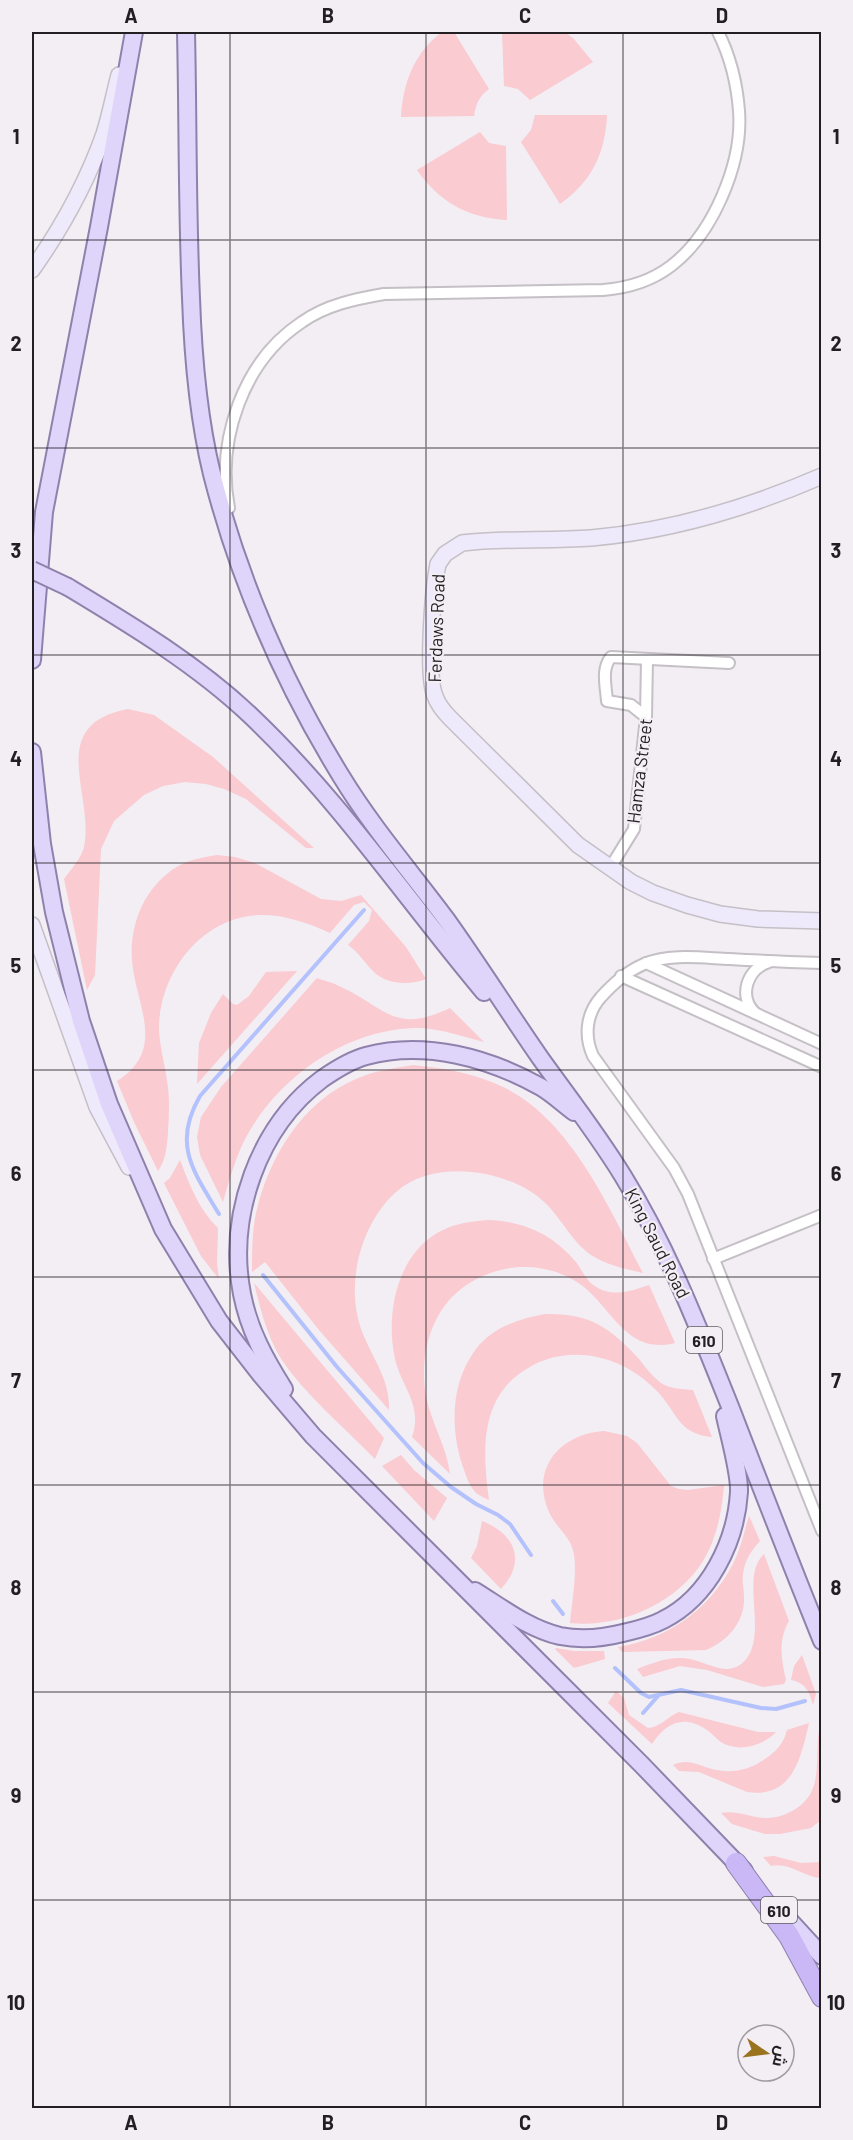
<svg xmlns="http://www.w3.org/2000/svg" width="853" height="2140" viewBox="0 0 853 2140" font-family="Barlow,Cairo,sans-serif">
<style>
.green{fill:#facbd0}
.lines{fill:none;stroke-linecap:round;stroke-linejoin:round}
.stream{stroke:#b3c2fd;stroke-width:4}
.street-casing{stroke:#c5bfc6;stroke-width:14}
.secondary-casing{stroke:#c5bfc6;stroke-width:18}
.primary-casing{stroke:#8e82ac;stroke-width:20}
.highway-casing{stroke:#8e82ac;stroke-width:22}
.street{stroke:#fff;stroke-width:10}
.secondary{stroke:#efe9fc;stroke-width:15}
.primary{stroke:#dfd4fa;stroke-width:16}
.highway{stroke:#c9b7f6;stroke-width:20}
.primary-bridge-casing{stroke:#8e82ac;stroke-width:20;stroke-linecap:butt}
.primary-bridge{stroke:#dfd4fa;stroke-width:16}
.grid{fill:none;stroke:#211f22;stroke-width:1.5;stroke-opacity:0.55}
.labels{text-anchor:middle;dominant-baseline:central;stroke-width:4.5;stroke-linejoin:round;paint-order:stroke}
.shield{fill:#f3edf4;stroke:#605d61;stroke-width:1.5}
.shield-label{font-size:16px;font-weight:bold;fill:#211f22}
.street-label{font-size:18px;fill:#211f22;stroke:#f3edf4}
.neatline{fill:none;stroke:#211f22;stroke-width:2}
.grid-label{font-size:20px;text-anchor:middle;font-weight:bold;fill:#211f22}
</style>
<rect width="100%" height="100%" fill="#f3edf4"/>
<g class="green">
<path d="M442,32H454L489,89C479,96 476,104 474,116L401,117C403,83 414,53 442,32Z"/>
<path d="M502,32H565L573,38L593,62L530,100L518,89L504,86Z"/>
<path d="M535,115H607C605,154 592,181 560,204L521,142L531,130Z"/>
<path d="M480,132L489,143L506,146L507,220C468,218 439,202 417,170Z"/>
<path d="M128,709L154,715L213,757L314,848H306L246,799L224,789L206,784L185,782L163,786L144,795L114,821L101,849L95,975L87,990L64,879C71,869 81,859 84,847C95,795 44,725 128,709Z"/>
<path d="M217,855L235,857L255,863L321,899L341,901L361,895L406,947L426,979C410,985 389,985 375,973C365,964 360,953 348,945L369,921L372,910L364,902L354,905L330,933C291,915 251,905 212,930C179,951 158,992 159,1031C160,1048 165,1065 167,1081C170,1098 169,1115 168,1132C167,1146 166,1160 158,1171L134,1122L117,1081C168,1049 135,1004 132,960C129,922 147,882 182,864C193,859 205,857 217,855Z"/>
<path d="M297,971L197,1084L199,1043L211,1013L223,994L233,1004L237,1005L249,996L266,972Z"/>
<path d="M317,978C324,981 332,982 339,986C386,1007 393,1035 450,1008L484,1042C464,1037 442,1029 421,1028C348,1027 277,1077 244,1141C235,1160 229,1181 223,1202L200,1155L197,1137L201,1117L221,1087Z"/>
<path d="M413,1065C441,1068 468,1072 494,1083C568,1112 608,1206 643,1273C625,1269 607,1265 591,1255C571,1241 561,1217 543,1201C508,1169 433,1158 396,1192C371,1214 356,1252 355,1285C354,1302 357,1319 363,1334C374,1361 390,1380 389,1410L319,1330L265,1262L252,1272C252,1253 252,1232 256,1213C269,1157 302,1102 356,1079C374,1071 394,1068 413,1065Z"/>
<path d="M180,1160C189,1184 199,1210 218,1228L217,1263L219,1279L201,1256L164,1183L170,1178Z"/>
<path d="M488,1220C523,1221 552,1234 575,1261C582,1269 585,1280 595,1286C612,1298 631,1291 649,1285L675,1343C625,1356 611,1304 577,1282C560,1271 540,1266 520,1267C499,1268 478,1276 461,1289C434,1310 423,1345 424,1378C425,1416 446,1440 450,1474L412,1437C423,1405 402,1388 395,1359C384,1308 400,1241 456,1225C467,1222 477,1221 488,1220Z"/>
<path d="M254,1283L384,1438L375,1459C346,1429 302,1392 280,1357C267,1335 260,1308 254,1283Z"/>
<path d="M545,1314C589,1313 610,1327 639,1359C645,1367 653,1377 661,1383C670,1389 683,1389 693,1390L712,1437C677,1434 677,1411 656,1390C620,1353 562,1341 519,1374C479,1404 483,1456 489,1500C485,1498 480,1496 476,1493C469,1486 465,1473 462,1464C450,1426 451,1382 476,1349C493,1327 519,1319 545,1314Z"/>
<path d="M604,1431L627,1436L637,1443L671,1486L679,1489L688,1490L724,1485C722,1511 717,1538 703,1561C676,1604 620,1628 570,1623C572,1601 577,1576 574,1554C571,1537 557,1528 550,1514C529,1470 559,1434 604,1431Z"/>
<path d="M401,1455L414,1470L447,1498L434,1521L382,1466Z"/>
<path d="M749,1516L760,1541C752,1550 746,1558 744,1569C741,1579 744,1588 744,1597C745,1622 728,1641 706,1650L622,1652L618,1647C670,1639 716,1605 737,1555C742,1543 745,1529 749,1516Z"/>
<path d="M482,1521C515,1534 527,1561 501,1589L471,1558L477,1546Z"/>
<path d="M764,1554L789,1621C778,1640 781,1659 786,1680L784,1684L763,1687L707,1670L680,1666L643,1677L637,1669C652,1663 667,1657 683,1658C705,1659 729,1682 747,1658C767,1630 740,1576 764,1554Z"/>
<path d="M556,1648L574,1651H604L605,1659L574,1668L555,1649Z"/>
<path d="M802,1655L816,1694L813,1705C809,1691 806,1683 791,1680L794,1666Z"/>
<path d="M616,1691L624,1698L629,1715L648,1728C661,1727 667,1717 679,1712L758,1732H776C763,1746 738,1753 721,1742C716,1739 712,1733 707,1730C683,1714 666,1723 652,1744L608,1703Z"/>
<path d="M821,1722V1820L811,1828L780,1834H765L732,1824L721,1813C737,1810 751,1818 767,1818C778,1818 788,1814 797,1808C827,1788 812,1751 821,1722Z"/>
<path d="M809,1723C801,1757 793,1799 747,1792L699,1772L679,1771L673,1765C688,1758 697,1765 712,1769C731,1774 750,1770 765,1759C776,1752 784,1743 787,1730Z"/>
<path d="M774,1856L801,1863L821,1862V1878C803,1877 790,1862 771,1866L763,1857Z"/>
</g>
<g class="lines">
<g class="stream">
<path d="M219,1214C193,1171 172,1144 200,1096L364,910"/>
<path d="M263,1275L337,1367L423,1463L451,1487L476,1504L498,1515L510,1524L531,1555"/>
<path d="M553,1601L563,1614"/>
<path d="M615,1668L641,1693L649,1697L681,1690L761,1708L776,1709L805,1701"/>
<path d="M643,1713L658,1696"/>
</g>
<g class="street-casing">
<g id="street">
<path d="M229,508C216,440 243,361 302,322C326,305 355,299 384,294L603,290C628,288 650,282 671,266C713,234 743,163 739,111C737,84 730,56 718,32"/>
<path d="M646,717L631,705L607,701C606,686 601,669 611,657L729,663"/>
<path d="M610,868L634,829L646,717L647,659"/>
<path d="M646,963L822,1044"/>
<path d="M822,963C791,962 761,961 730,959C703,958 670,953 644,964C626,972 614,983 601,997C586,1014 584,1036 593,1056L674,1168L688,1194L822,1531"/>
<path d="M621,976L822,1067"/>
<path d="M755,1013C738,996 747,969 769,962"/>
<path d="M713,1259L822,1215"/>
</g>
</g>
<g class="secondary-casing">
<g id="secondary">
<path d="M32,270C61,229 87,182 104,134C110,115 114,94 119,75"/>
<path d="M822,476C748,508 671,531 591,538C548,541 505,538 462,543L445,554L438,564C433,589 426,675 435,696C438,705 444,712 451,719L578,845L631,882L653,893L687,905L720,914L758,919L822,921"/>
<path d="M32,925L97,1107L129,1167"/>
</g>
</g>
<g class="primary-casing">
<g id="primary">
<path d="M186,32C188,120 187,209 191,298C193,357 198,417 212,474C239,580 284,683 341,776C372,827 411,872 446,919C479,965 509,1013 541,1059C569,1098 598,1135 623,1176C668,1249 699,1329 731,1409C761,1487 791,1564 822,1641"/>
<path d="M68,587C131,625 196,664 250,715C338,798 406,899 484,992"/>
<path d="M32,660L44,512L99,227L134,32"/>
<path d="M32,752L42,844L54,912L81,1021L109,1104L163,1229L219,1321L261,1375L313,1436L642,1765L744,1871"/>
<path d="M284,1389C265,1359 249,1330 242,1294C227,1216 258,1127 322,1079C335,1070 351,1060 366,1056C425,1040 489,1058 541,1087C553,1094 563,1104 574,1112"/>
<path d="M475,1591C501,1607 529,1629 560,1636C580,1640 603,1638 623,1633C636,1630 650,1627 663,1620C709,1597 736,1542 739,1492C740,1474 729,1435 725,1416"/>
<path d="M778,1908L822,1956"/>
</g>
</g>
<g class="highway-casing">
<path id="highway" d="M736,1863L789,1936L822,1997"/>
</g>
<use href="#street" class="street"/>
<use href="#secondary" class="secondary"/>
<use href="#primary" class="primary"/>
<use href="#highway" class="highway"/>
<g class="primary-bridge-casing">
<path id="primary-bridge" d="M32,570L68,587"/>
</g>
<use href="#primary-bridge" class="primary-bridge"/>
</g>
<path class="grid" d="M230,32V2108M426,32V2108M623,32V2108M32,240H822M32,448H822M32,655H822M32,863H822M32,1070H822M32,1277H822M32,1485H822M32,1692H822M32,1900H822"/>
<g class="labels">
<g class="shield">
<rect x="686" y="1327" width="36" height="26" rx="4.5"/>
<rect x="761" y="1897" width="36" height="26" rx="4.5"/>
</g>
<g class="shield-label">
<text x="704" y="1340">610</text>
<text x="779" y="1910">610</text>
</g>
<g class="street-label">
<text transform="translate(436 628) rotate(-88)">Ferdaws Road</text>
<text transform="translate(639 771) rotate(-83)">Hamza Street</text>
<text transform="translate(658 1243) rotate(63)">King Saud Road</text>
</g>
</g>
<rect width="853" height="2140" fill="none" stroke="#f3edf4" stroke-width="66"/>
<g transform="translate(766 2053) rotate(104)"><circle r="28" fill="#f3edf4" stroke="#9f9ba0" stroke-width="1.5"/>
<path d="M0-4.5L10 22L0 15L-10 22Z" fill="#99731e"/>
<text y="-9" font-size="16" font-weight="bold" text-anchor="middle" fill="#211f22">ش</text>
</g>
<rect x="33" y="33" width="787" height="2074" class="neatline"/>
<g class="grid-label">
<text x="131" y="23">A</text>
<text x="328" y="23">B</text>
<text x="525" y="23">C</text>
<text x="722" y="23">D</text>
<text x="16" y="144">1</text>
<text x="836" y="144">1</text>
<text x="16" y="351">2</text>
<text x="836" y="351">2</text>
<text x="16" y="558">3</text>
<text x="836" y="558">3</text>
<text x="16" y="766">4</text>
<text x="836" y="766">4</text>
<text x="16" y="973">5</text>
<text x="836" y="973">5</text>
<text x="16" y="1181">6</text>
<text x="836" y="1181">6</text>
<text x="16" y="1388">7</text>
<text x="836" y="1388">7</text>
<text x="16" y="1595">8</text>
<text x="836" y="1595">8</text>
<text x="16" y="1803">9</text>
<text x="836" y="1803">9</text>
<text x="16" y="2010">10</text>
<text x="836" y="2010">10</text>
<text x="131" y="2130">A</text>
<text x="328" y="2130">B</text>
<text x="525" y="2130">C</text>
<text x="722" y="2130">D</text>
</g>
</svg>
